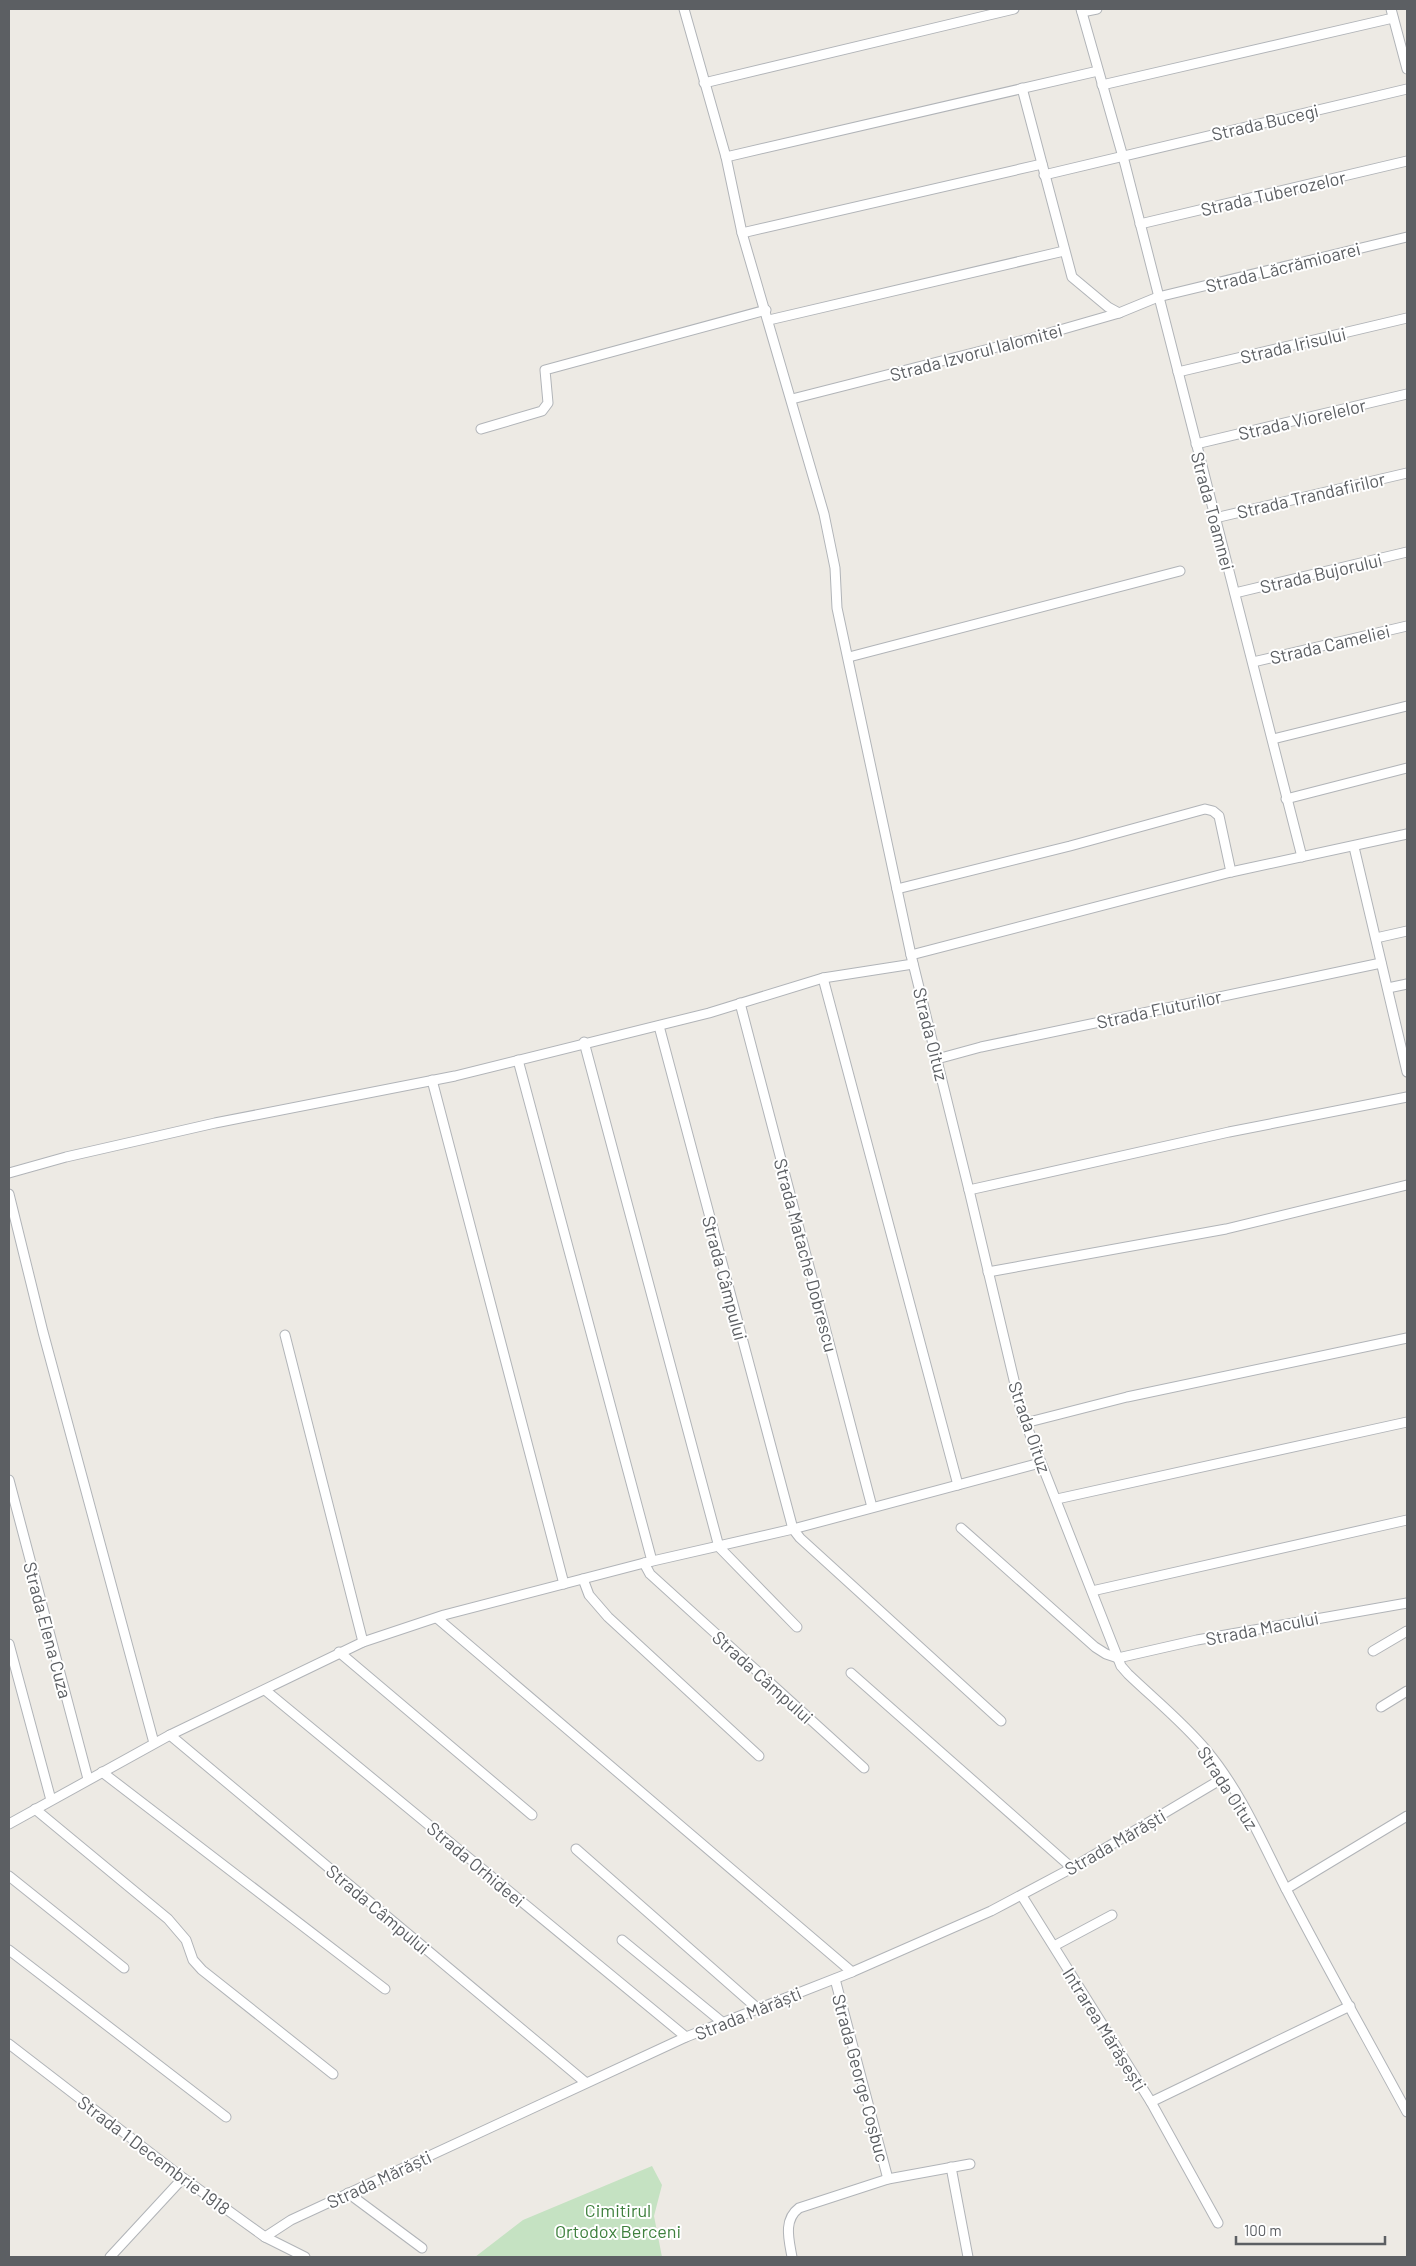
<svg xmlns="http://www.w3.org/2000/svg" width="1416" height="2266" viewBox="0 0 1416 2266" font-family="Barlow,sans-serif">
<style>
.green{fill:#c5e2c2}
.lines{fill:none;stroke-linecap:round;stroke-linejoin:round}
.street-casing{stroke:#b1b4b8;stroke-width:11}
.street{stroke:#fff;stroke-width:9}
.labels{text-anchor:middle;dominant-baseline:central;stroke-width:4;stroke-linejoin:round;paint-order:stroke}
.street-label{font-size:18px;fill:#5c5f63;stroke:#fff}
.park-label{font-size:18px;fill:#3e803d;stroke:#fff}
</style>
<rect width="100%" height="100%" fill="#edeae4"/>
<path class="green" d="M652,2166L662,2185L654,2216L662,2257H475L523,2220Z"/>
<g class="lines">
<g class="street-casing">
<g id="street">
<path d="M684,9L726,157L742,233L824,514L835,568L837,608L911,955L969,1190L1022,1414L1121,1666L1128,1674C1154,1699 1184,1723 1207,1751C1241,1792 1262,1842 1286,1889C1325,1964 1367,2038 1407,2112"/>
<path d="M1081,9L1125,164L1302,857"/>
<path d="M1391,9L1407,69"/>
<path d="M1082,12L1097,9"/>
<path d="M704,83L1014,9"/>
<path d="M1102,85L1393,18"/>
<path d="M1022,88L1072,277L1108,307L1119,313"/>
<path d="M726,157L1098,71"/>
<path d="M1044,175L1407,89"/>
<path d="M1140,224L1407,161"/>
<path d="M742,233L1042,164"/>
<path d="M769,320L1064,251"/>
<path d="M1178,372L1407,318"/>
<path d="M792,399L1032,338L1119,313L1158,297L1407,237"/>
<path d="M481,429L542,411L548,403L545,370L766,310"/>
<path d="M1196,444L1407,394"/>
<path d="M1215,518L1407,473"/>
<path d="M1235,593L1407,552"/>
<path d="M849,657L1180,571"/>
<path d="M1253,662L1407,626"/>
<path d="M1273,739L1407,706"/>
<path d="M1286,799L1407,768"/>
<path d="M1354,847L1407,1072"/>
<path d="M897,889L1070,846L1205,809L1213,811L1219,816L1231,872"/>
<path d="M1376,938L1407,931"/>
<path d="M911,955L1231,872L1407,834"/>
<path d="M823,978L958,1485"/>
<path d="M1388,988L1407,984"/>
<path d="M740,1003L872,1507"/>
<path d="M659,1026L793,1529L800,1538L1001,1721"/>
<path d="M584,1042L719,1547L797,1627"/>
<path d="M937,1059L981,1047L1381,963"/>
<path d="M518,1060L652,1561"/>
<path d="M432,1080L564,1584"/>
<path d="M9,1173L66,1157L215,1123L455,1076L709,1013L823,978L913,964"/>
<path d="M969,1190L1229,1132L1407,1097"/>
<path d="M9,1194L43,1332L154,1743"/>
<path d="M988,1272L1226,1229L1407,1185"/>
<path d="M285,1335L363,1642"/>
<path d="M1025,1423L1127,1397L1407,1338"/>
<path d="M9,1480L88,1779"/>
<path d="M1057,1499L1407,1422"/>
<path d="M961,1528L1095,1647L1106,1654L1118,1658L1197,1640L1407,1603"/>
<path d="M644,1563L650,1574L864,1768"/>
<path d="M583,1579L589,1595L608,1617L759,1756"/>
<path d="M1092,1591L1407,1520"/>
<path d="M437,1618L852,1972"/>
<path d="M9,1644L51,1800"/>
<path d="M1373,1651L1407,1631"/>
<path d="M339,1652L532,1815"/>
<path d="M851,1673L1072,1868"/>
<path d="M265,1690L686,2037"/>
<path d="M1381,1707L1407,1691"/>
<path d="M170,1735L585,2082"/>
<path d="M102,1772L385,1989"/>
<path d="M35,1809L168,1919L186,1940L193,1960L202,1970L333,2074"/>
<path d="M9,1824L170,1735L363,1642L444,1615L644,1563L793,1529L1040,1463"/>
<path d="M576,1849L757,2008"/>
<path d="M9,1876L124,1968"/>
<path d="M1286,1889L1407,1816"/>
<path d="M1022,1896L1151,2102L1218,2223"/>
<path d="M622,1940L722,2022"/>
<path d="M1054,1946L1112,1915"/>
<path d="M9,1950L226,2117"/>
<path d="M835,1979L888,2179"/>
<path d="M9,2044L183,2178L265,2237L305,2257"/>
<path d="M1151,2102L1350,2006"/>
<path d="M951,2167L968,2257"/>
<path d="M348,2193L422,2248"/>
<path d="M265,2237L291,2220L686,2037L852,1972L991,1911L1072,1868L1225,1777"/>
<path d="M110,2257L183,2178"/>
<path d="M792,2257C789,2240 783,2220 799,2208L888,2179L970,2164"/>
</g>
</g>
<use href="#street" class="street"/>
</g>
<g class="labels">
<g class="street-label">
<text transform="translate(1265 122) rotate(-13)">Strada Bucegi</text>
<text transform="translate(1273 193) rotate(-13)">Strada Tuberozelor</text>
<text transform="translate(1283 267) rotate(-14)">Strada Lăcrămioarei</text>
<text transform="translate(1293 345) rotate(-13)">Strada Irisului</text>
<text transform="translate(976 352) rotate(-15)">Strada Izvorul Ialomitei</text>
<text transform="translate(1302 419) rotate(-13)">Strada Viorelelor</text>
<text transform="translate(1311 495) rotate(-13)">Strada Trandafirilor</text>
<text transform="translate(1213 511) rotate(75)">Strada Toamnei</text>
<text transform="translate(1321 573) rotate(-13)">Strada Bujorului</text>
<text transform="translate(1330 644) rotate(-13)">Strada Cameliei</text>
<text transform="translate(1159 1009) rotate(-12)">Strada Fluturilor</text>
<text transform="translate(931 1034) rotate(76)">Strada Oituz</text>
<text transform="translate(806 1255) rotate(75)">Strada Matache Dobrescu</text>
<text transform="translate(725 1278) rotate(75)">Strada Câmpului</text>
<text transform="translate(1030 1427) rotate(71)">Strada Oituz</text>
<text transform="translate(1262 1628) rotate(-11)">Strada Macului</text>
<text transform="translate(48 1630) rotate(75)">Strada Elena Cuza</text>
<text transform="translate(763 1677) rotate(42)">Strada Câmpului</text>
<text transform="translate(1228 1788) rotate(57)">Strada Oituz</text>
<text transform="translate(1115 1842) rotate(-30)">Strada Mărăști</text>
<text transform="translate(476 1864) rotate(40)">Strada Orhideei</text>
<text transform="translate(378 1909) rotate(40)">Strada Câmpului</text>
<text transform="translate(748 2013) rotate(-22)">Strada Mărăști</text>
<text transform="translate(1105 2029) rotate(58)">Intrarea Mărășești</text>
<text transform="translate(861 2078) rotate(75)">Strada George Coșbuc</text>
<text transform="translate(154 2155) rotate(37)">Strada 1 Decembrie 1918</text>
<text transform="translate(379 2179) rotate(-25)">Strada Mărăști</text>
</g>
<g class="park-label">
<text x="618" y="2210">Cimitirul<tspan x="618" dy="21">Ortodox Berceni</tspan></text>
</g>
</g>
<rect width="1416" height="2266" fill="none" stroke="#5c5f63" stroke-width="20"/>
<path d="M1236 2236v8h149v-8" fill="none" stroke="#5c5f63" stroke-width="2.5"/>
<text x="1244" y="2236" font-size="15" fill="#5c5f63" stroke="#ffffff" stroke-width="4" paint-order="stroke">100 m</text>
</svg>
